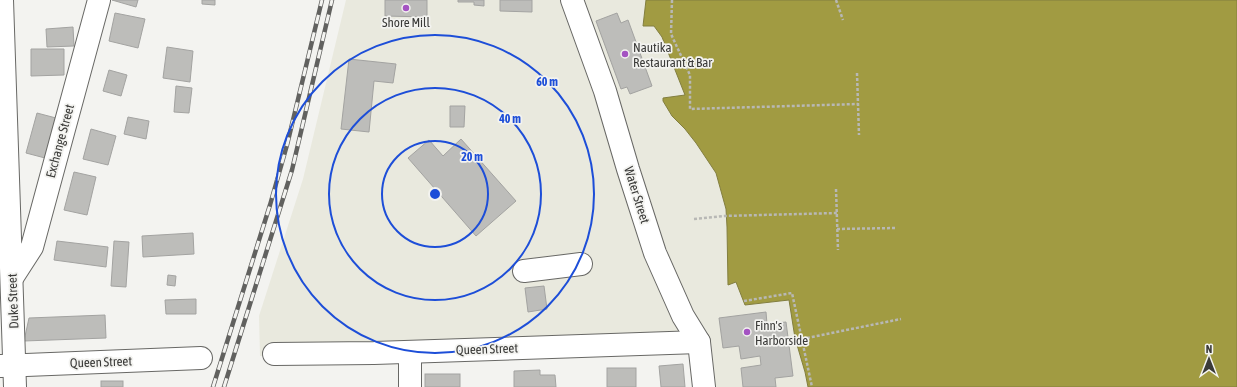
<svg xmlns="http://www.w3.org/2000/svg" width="1237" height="387" viewBox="0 0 1237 387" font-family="'Asap Condensed',sans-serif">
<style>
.built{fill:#e9e9de}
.water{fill:#a19b42;stroke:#827e3f}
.building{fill:#bdbdba;stroke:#a3a3a1}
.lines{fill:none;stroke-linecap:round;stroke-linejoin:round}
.minor-casing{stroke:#686865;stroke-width:24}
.path{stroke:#b8b8b5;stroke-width:2.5;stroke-dasharray:3 2;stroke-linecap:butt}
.minor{stroke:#fff;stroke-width:22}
.rail-casing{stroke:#61615f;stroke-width:4.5}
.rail{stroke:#f3f3f0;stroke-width:3;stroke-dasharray:9;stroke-linecap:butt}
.ring{fill:none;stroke:#1d4ed8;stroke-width:2}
.poi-dot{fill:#a453c2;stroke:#f3f3f0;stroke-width:1.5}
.labels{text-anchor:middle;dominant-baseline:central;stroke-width:3.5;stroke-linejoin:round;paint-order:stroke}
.poi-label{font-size:13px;fill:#3a3a38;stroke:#f3f3f0;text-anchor:start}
.street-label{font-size:13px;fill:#3a3a38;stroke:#f3f3f0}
.centre{fill:#1d4ed8;stroke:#f3f3f0;stroke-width:2}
.ring-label{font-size:12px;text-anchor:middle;font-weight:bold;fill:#1d4ed8;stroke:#f3f3f0;stroke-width:3.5;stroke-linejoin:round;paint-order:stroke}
</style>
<rect width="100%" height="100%" fill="#f3f3f0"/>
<path class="built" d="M346,0H646L643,26H654L662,37L685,95L663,98L696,143L716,173L726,209L727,227L728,285L736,281L745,305L790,299L795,338L805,372L808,387H695L690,355L686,345L413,355L260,356L259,316L303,179Z"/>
<path class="water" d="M646,0H1237V387H808L805,372L795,338L789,300L745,305L736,282L728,285L727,227L726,209L716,173L696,143L685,129L672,116L663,101V98L685,95L662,37L654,26H643Z"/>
<g class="building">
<path d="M112,0H138L136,7Z"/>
<path d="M202,0H215V5L202,4Z"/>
<path d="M385,0H427V17L385,16Z"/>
<path d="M458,0H484V6L474,5V2H458Z"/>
<path d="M500,0H532V12L500,11Z"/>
<path d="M115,13L145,19L138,48L109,41Z"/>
<path d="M617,13L621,23L628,20L652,86L630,94L627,87L621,89L596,21Z"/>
<path d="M73,27L74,46L47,47L46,29Z"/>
<path d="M167,47L193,51L190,82L163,78Z"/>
<path d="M31,49H64V75L31,76Z"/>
<path d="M349,59L396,64L393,83L374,81L369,132L341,129Z"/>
<path d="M109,70L127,75L121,96L103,91Z"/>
<path d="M176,86L192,88L189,113L174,112Z"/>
<path d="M450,106H465L464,127H450Z"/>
<path d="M37,113L56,118L45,158L26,153Z"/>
<path d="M128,117L149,121L146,139L124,134Z"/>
<path d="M91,129L116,136L108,165L83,159Z"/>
<path d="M461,139L516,201L476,236L408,158L429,140L443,156Z"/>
<path d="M74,172L96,177L87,215L64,210Z"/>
<path d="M193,233L194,254L143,257L142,236Z"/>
<path d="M57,241L108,247L106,267L54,260Z"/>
<path d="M114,241L129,242L126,287L111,286Z"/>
<path d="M168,275L176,276L175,286L167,285Z"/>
<path d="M544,286L547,309L528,312L525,288Z"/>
<path d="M196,299V314H166L165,300Z"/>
<path d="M766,312L767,324L786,322L793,376L775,378L776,387H743L741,368L761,365L760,356L741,359L739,346L723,348L719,318Z"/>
<path d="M105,315L106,338L24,341L29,318Z"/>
<path d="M683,364L685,387H661L659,366Z"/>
<rect x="607" y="368" width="29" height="19"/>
<path d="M540,370V375H555L556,387H514V371Z"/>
<rect x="425" y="374" width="35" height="13"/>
<rect x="101" y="381" width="22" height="6"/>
</g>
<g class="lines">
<g class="minor-casing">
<g id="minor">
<path d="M2,0L15,387"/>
<path d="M572,0L605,91L628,169L655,253L683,316L699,342L704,387"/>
<path d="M524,271L581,264"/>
<path d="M12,278L32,247L99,0"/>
<path d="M410,352V387"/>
<path d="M274,354L374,353L699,342"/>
<path d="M1,366L201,358"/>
</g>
</g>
<g class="path">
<path d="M672,0L671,34L690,75V109L858,104"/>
<path d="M836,0L843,20"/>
<path d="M857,73L859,135"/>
<path d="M836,189L838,250"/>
<path d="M694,219L724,216L837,213"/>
<path d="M837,229L895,228"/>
<path d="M744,301L792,293L812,387"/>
<path d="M802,339L901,319"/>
</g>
<use href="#minor" class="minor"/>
<g class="rail-casing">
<g id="rail">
<path d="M213,387L270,205L287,145L322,0"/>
<path d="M224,387L292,170L332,0"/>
</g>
</g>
<use href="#rail" class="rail"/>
</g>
<g class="ring">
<circle cx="435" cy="194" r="53"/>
<circle cx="435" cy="194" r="106"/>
<circle cx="435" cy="194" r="159"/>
</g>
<g class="poi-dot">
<circle cx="406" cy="8" r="4"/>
<circle cx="625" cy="54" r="4"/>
<circle cx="747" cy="332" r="4"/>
</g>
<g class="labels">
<g class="poi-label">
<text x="406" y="22" text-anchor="middle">Shore Mill</text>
<text x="633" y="47">Nautika<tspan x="633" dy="15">Restaurant &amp; Bar</tspan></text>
<text x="755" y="325">Finn's<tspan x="755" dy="15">Harborside</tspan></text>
</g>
<g class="street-label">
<text transform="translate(60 141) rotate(-75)">Exchange Street</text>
<text transform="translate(637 195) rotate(73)">Water Street</text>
<text transform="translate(13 301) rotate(-92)">Duke Street</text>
<text transform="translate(487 349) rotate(-2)">Queen Street</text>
<text transform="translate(101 362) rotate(-2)">Queen Street</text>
</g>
</g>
<circle cx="435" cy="194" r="6" class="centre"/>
<g class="ring-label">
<text x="547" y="86">60 m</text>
<text x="510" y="123">40 m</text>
<text x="472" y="161">20 m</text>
</g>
<g transform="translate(1209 359)" stroke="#f3f3f0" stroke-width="3" paint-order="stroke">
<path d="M0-3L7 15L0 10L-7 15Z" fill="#3a3a38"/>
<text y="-6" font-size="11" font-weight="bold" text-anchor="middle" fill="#3a3a38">N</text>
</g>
</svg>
